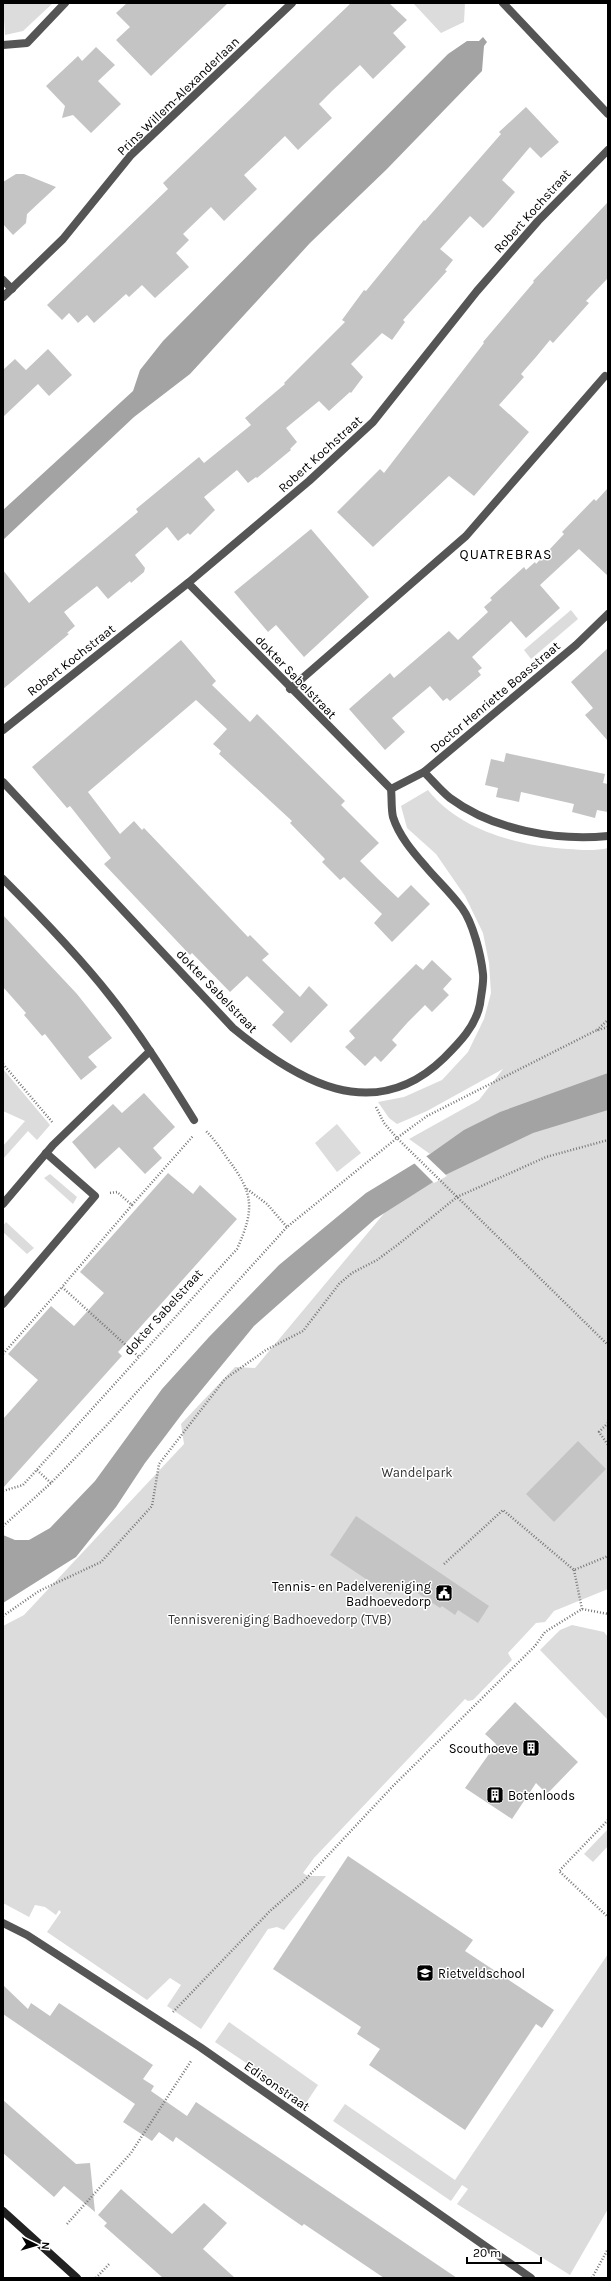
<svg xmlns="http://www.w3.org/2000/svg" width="611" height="2281" viewBox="0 0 611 2281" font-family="Karla,sans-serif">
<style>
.green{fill:#dcdcdc}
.water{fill:#a3a3a3}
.pier{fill:#fff}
.building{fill:#c4c4c4}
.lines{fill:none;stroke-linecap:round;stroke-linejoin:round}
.path{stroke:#777;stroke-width:2.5;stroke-dasharray:1 2;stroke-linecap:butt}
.lane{stroke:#555;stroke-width:8}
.street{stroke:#555;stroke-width:8}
.secondary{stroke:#222;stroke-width:8}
.labels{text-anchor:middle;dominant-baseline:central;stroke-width:3;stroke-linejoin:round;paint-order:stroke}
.street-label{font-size:13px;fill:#000;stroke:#fff}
.park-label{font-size:13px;fill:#333;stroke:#fff}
.poi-label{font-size:13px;fill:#000;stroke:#fff;text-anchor:end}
.neighbourhood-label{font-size:14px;letter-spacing:1px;fill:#000;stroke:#fff}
</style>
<rect width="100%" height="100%" fill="#fff"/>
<g class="green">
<path d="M3,3H53L23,31L5,35Z"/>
<path d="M413,3H465L464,22L441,33Z"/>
<path d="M571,610L578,619L531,659L524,650Z"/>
<path d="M428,790C460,831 520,846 568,849C582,850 595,851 608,848V1589L554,1611L545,1622L536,1623L508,1653L512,1660L473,1700L468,1701L465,1699L314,1858L303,1873L308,1876H326L284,1930L277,1927L268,1929L201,2029L167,2006L181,1985L170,1978L147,2000L47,1932L61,1912L59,1910L56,1915L45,1907L35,1905L29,1917L3,1903V1626L24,1615L184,1444L181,1424L235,1367L255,1368L437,1150L430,1154L409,1139L479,1100L503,1069L427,1111L397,1124L389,1118L378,1102L404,1097L442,1080L468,1052L484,1019L491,993L489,963L483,933L465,896L436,854L407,828L401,806Z"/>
<path d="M3,1069L50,1125L37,1140L28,1131L3,1159V1146L25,1121L3,1111Z"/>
<path d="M337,1124L361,1153L337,1172L315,1143Z"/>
<path d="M50,1174L77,1197L73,1204L44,1178Z"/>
<path d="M6,1222L34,1248L27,1254L3,1232V1226Z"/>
<path d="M572,1625L604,1632L608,1637V1720L540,1650L560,1630Z"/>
<path d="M608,1829V1846L593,1862L584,1854Z"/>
<path d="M608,1954V2209L570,2275L457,2204L468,2189L462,2185L451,2201L333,2121L345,2104L455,2180Z"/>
<path d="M229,2022L318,2085L306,2103L215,2042Z"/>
</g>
<g class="water">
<path d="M483,37L487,42L484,46L482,71L386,170L310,243L190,374L134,417L3,540V510L133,391L140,370L163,341L448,54L467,41H479Z"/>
<path d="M608,1073V1110L533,1133L441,1177L375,1219L254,1326L185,1410L145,1463L116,1507L76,1557L3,1603V1535L15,1540H29L50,1528L95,1481L162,1389L209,1337L279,1265L366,1193L430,1154L464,1130L500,1112Z"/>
</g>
<path class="pier" d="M425,1155L447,1176L434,1183L413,1162Z"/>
<g class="building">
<path d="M127,3H228L151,76L116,40L130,27L116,13Z"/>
<path d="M351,3H389L407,20L393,33L406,47L373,79L360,65L332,91L319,104L332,118L298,150L285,136L257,163L244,175L257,189L224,221L211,207L183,234L189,240L176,253L189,267L155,298L142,285L129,297L126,294L94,323L87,315L78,323L69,313L62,320L47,305L168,189L163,183Z"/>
<path d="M96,47L115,65L98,81L121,104L91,133L73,115L62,118L65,106L46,86L78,56L82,61Z"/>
<path d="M526,107L559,142L541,158L530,147L502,180L515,192L490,221L483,228L470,216L440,249L453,260L445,270L447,271L403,320L405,322L392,340L382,333L351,364L363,377L351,393L350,392L329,411L319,401L286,428L297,442L290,449L291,450L257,478L256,477L248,483L237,470L204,497L215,510L190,535L188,533L178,541L167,527L135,555L145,568L144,572L131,583L130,581L108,599L97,586L64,612L75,626L67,633L69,634L3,689V570L29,603L138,512L136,509L199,457L204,463L251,425L245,418L285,384L284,383L345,322L342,320L364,290L366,291L424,220L425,221L501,134L499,132Z"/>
<path d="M16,174H24L56,187L27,214L26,223L13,235L3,224V182Z"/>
<path d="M608,202V278L586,301L589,303L553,343L550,340L536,357L521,374L524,377L499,405L529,432L474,496L449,476L373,547L337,512L380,469L384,473L484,343L483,342L534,282L533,281Z"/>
<path d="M48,349L72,375L49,396L38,384L3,417V370L15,359L26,370Z"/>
<path d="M608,488V576L579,549L540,585L560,608L526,638L511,621L472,657L482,668L478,671L481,675L450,701L447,698L443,701L430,686L392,718L405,732L385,750L349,709L390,673L394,678L449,631L458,640L488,612L484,607L492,600L490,598L524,567L526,570L535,562L536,564L564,534L562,532L594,499L596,501Z"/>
<path d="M311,529L369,597L304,657L276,625L268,632L234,592Z"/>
<path d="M181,640L216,681L212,685L250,722L257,714L345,801L341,805L379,843L360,861L378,879L398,898L411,885L430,904L392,942L374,923L382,914L344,877L340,880L322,862L325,859L290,823L292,821L219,754L221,751L213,744L227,729L196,700L88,792L120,834L134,821L142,830L144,828L248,937L250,935L269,954L262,960L300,997L309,986L328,1005L291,1043L272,1025L284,1012L247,976L230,992L192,953L190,955L104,864L111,858L70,806L67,808L32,767Z"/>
<path d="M608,648V741L585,715L593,708L571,682Z"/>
<path d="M506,753L605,774L603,783L608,784V812L597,810L595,818L572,812L574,804L521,792L519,802L496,797L498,788L485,785L491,759L504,762Z"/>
<path d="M3,915L77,994L112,1038L88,1057L97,1067L81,1080L45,1034L42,1036L24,1015L26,1013L3,987Z"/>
<path d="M432,960L452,979L443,989L449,995L432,1012L425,1005L408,1022L392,1040L397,1045L381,1062L375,1056L365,1066L345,1047L355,1038L349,1031L416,964L423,970Z"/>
<path d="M144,1093L175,1127L153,1148L162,1158L145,1174L119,1147L95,1169L72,1142L113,1104L122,1113Z"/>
<path d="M168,1173L193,1194L200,1185L237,1219L118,1352L122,1356L120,1358L3,1488V1419L38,1380L8,1354L51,1306L74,1326L104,1293L80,1272Z"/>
<path d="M578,1441L606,1469L554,1522L526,1494Z"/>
<path d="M356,1516L489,1606L478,1623L458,1610L455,1615L442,1606L440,1608L407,1586L403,1591L396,1587L390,1595L330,1555Z"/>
<path d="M515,1702L578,1762L547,1794L536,1783L512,1819L465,1788L496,1744L485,1734Z"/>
<path d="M348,1856L473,1940L465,1951L554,2010L542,2028L536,2024L465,2130L369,2065L380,2049L357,2034L361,2027L273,1969Z"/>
<path d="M3,1985L28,2009L31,2003L50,2016L59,2003L153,2065L143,2079L154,2086L151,2091L187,2116L196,2102L457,2278H384L304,2224L302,2226L276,2208L176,2137L173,2142L159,2132L152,2141L123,2122L135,2104L3,2014Z"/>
<path d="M3,2100L76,2164L90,2163L95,2212L64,2186L54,2197L3,2153Z"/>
<path d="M121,2189L172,2234L204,2203L227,2223L203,2249L235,2278H163L104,2226L107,2223L98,2215Z"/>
</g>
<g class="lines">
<g class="path">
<path d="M597,1030L608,1020"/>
<path d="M3,1064L53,1123"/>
<path d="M376,1107L384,1123L397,1138L608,1345"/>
<path d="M247,1189L267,1204L287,1227"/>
<path d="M110,1193L117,1192L132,1205L193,1136"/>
<path d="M132,1205L62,1287L139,1357"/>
<path d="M3,1354L62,1287"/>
<path d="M608,1423L599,1432L608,1445"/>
<path d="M37,1470L51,1483"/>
<path d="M3,1491L23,1485L237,1249C255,1209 254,1193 227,1158C221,1149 214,1139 206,1131"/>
<path d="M3,1526L51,1483L106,1426L287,1227L397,1138L427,1116L595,1031L608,1027"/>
<path d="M444,1564L503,1510L574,1570L608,1556"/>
<path d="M574,1570L582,1609"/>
<path d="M3,1616L39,1591L101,1562L152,1506L159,1464L225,1379L266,1350L303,1331L339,1284L352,1273L377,1260L400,1243L457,1197L546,1157L608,1140"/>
<path d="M608,1820L559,1871L608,1917"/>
<path d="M173,2012L269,1912L303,1882L393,1786L535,1646L545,1632L582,1609L608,1614"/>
<path d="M67,2224L131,2153L191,2061"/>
<path d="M96,2278L110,2263"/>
<path d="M592,2278L608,2249"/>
</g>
<g class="lane">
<path d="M290,689L466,536L605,376"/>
<path d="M3,1204L53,1145L150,1051"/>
<path d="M3,1304L95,1196L46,1153"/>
</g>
<g class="street">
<path d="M503,3L608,114"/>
<path d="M3,45L27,43L65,3"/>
<path d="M3,280L12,289"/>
<path d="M3,297L63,239L131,155L292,3"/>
<path d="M3,730L188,583L309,481L373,422L477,291L538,221L608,150"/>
<path d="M424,772C433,781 441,791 450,798C493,830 556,841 608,836"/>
<path d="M3,782L233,1028C296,1080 373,1127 444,1058C459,1043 476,1026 480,1004C481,995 484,983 483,974C481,955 473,923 462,908C451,893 437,880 426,867C413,852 399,836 393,817C391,809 392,798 391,789L188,583"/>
<path d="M391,789L424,772L576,645L608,614"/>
<path d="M3,879C40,916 78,955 110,996C141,1035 168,1078 194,1120"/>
<path d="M3,1923L27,1935L200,2047L531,2278"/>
</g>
<path class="secondary" d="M3,2211L77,2278"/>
</g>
<defs>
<g id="civic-square" transform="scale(0.9)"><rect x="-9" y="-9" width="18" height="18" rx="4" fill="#000" stroke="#fff"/><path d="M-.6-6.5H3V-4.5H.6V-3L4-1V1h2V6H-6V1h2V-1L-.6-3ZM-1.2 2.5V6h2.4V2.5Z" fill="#fff"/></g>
<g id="building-square" transform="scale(0.9)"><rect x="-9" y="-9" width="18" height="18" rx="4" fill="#000" stroke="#fff"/><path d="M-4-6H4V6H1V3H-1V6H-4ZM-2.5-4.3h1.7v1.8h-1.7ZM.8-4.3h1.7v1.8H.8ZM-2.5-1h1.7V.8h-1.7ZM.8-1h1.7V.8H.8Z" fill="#fff"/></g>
<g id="school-square" transform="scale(0.9)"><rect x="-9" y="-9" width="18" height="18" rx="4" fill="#000" stroke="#fff"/><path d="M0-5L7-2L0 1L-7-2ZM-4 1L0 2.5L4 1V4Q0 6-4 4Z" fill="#fff"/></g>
</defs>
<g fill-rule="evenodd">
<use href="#civic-square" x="444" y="1593"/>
<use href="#building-square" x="531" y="1748"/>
<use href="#building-square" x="495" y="1795"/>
<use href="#school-square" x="425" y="1973"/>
</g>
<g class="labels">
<g class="street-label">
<text transform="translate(178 96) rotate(-44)">Prins Willem-Alexanderlaan</text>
<text transform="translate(532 211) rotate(-48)">Robert Kochstraat</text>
<text transform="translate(320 454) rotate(-42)">Robert Kochstraat</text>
<text transform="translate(71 660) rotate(-38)">Robert Kochstraat</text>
<text transform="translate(296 677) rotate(46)">dokter Sabelstraat</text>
<text transform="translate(495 697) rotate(-40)">Doctor Henriette Boasstraat</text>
<text transform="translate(217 991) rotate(46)">dokter Sabelstraat</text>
<text transform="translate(163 1312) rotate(-48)">dokter Sabelstraat</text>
<text transform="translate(277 2086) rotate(35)">Edisonstraat</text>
</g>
<g class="park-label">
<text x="417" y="1472">Wandelpark</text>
<text x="280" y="1619">Tennisvereniging Badhoevedorp (TVB)</text>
</g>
<g class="poi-label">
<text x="431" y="1586">Tennis- en Padelvereniging<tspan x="431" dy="15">Badhoevedorp</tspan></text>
<text x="518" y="1748">Scouthoeve</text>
<text x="508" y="1795" text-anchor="start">Botenloods</text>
<text x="438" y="1973" text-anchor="start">Rietveldschool</text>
</g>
<g class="neighbourhood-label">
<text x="506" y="554">QUATREBRAS</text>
</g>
</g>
<rect width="611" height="2281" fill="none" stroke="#000000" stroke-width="8"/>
<g transform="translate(36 2245) rotate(95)" stroke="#ffffff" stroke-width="3" paint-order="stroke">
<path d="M0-3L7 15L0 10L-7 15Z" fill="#000000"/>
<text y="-6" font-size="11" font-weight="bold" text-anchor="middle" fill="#000000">N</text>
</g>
<path d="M467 2257v6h74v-6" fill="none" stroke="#000000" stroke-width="2"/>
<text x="473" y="2257" font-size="12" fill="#000000" stroke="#ffffff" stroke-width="3" paint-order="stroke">20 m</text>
</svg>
